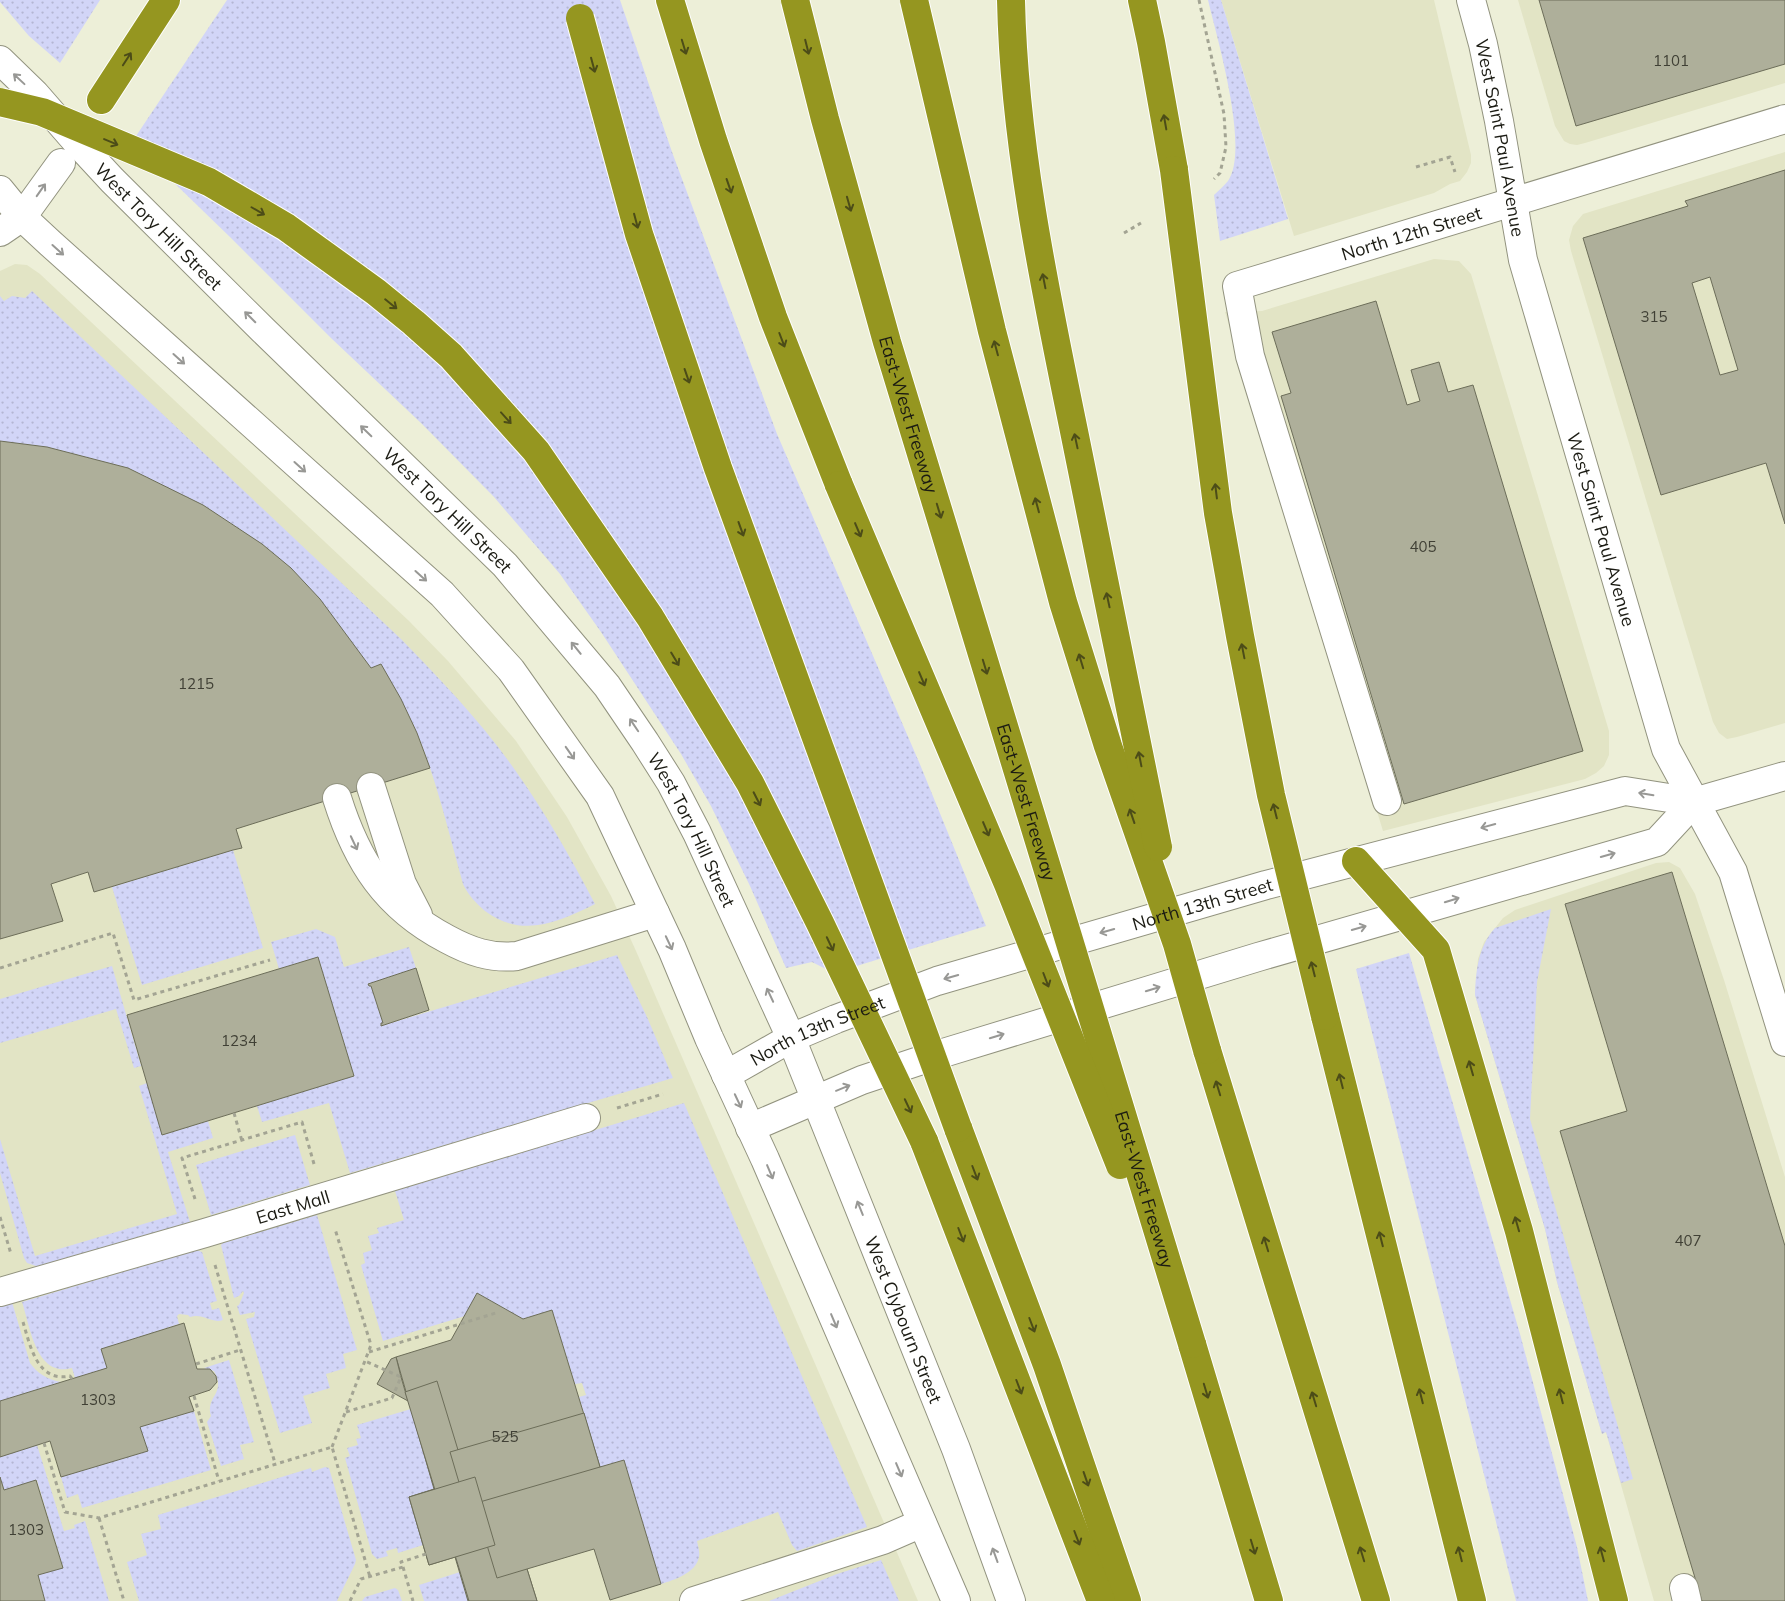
<svg xmlns="http://www.w3.org/2000/svg" width="1785" height="1601" viewBox="0 0 1785 1601" font-family="Mulish,sans-serif">
<style>
.built{fill:#e2e4c5}
.grass{fill:url(#grass-dots)}
.building{fill:#aeaf9a;stroke:#6c6d59;fill-rule:evenodd}
.lines{fill:none;stroke-linecap:round;stroke-linejoin:round}
.minor-casing{stroke:#92937f;stroke-width:30}
.highway-casing{stroke:#fff;stroke-width:30}
.path{stroke:#a3a493;stroke-width:3;stroke-dasharray:4 4;stroke-linecap:butt}
.minor{stroke:#fff;stroke-width:28}
.highway{stroke:#959620;stroke-width:28}
.highway-bridge-casing{stroke:#fff;stroke-width:30;stroke-linecap:butt}
.highway-bridge{stroke:#959620;stroke-width:28}
.oneway{stroke:#4c4c18}
.oneway2{stroke:#989895}
.labels{text-anchor:middle;dominant-baseline:central;stroke-width:4;stroke-linejoin:round;paint-order:stroke}
.number-label{font-size:15px;fill:#404035}
.street-label{font-size:18px;fill:#1b1b13;stroke:#fafce5}
</style>
<defs>
<pattern id="grass-dots" width="8" height="8" patternUnits="userSpaceOnUse" patternTransform="scale(1.25)"><rect width="8" height="8" fill="#d2d5f7"/><path d="M2 2h.1M6 6h.1" fill="none" stroke="#b4b6d3" stroke-width="1.8" stroke-linecap="round"/></pattern>
</defs>
<rect width="100%" height="100%" fill="#edefd8"/>
<g class="built">
<path d="M1221,0H1434L1471,155V163L1467,172L1460,181L1450,184L1434,193L1294,236Z"/>
<path d="M1518,0H1785V83L1585,143L1577,145L1570,144L1564,141L1555,126Z"/>
<path d="M1785,152V723L1737,737L1727,739L1719,733L1713,722L1571,251L1569,240L1573,226L1583,214Z"/>
<path d="M1434,259L1459,261L1471,274L1609,731V755L1604,766L1596,773L1585,779L1383,831L1225,312L1262,311Z"/>
<path d="M15,264L27,265L40,274L409,621L448,661L516,741L567,817L611,896L636,951L918,1601H0V271Z"/>
<path d="M1669,862L1680,868L1695,894L1724,980L1785,1177V1601H1654L1606,1432L1602,1434L1557,1282L1545,1229L1475,995L1478,959L1484,942L1503,918L1515,910L1656,863Z"/>
</g>
<g class="grass">
<path d="M0,0H100L60,63L29,36L0,2Z"/>
<path d="M227,0H620L672,152L777,434L919,762L986,926L834,973L812,962L786,968L750,886L711,806L681,754L601,632L560,574L494,497L422,424L331,338L231,238L132,142Z"/>
<path d="M1208,0H1221L1288,219L1220,241L1214,195C1219,190 1224,186 1228,181C1250,149 1217,38 1208,0Z"/>
<path d="M32,291L402,640C442,681 482,723 515,770C545,812 571,858 595,904C559,922 522,939 485,911C476,903 468,895 463,884C449,834 437,781 417,733C407,709 394,687 381,665L371,668L291,568L262,544L203,505L128,468L47,447L0,441V296L4,301L12,296L25,298Z"/>
<path d="M233,850L263,948L142,985L112,887Z"/>
<path d="M1551,909L1537,982L1530,1119L1633,1479L1621,1483L1606,1432L1602,1434L1557,1282L1545,1229L1475,995C1476,970 1478,947 1495,928Z"/>
<path d="M316,929L335,937L344,967L409,947L416,968L368,984L369,986H371L383,1023H381V1026L617,955L647,1017L673,1078L350,1173L329,1103L262,1122L257,1106L354,1076L318,957L279,969L271,942Z"/>
<path d="M1409,953L1520,1334L1577,1547L1588,1601H1516L1356,969Z"/>
<path d="M112,966L141,1066L134,1068L116,1009L0,1043V999Z"/>
<path d="M147,1083L163,1135L208,1121L213,1138L168,1152L190,1222L39,1267L27,1263L24,1258L0,1173V1139L35,1256L177,1214L139,1086Z"/>
<path d="M684,1103L867,1527L797,1551L792,1545L778,1512L697,1541C698,1546 700,1552 699,1557C696,1573 674,1580 661,1584L624,1460L600,1467L579,1397L586,1395L582,1383L575,1384L552,1310L523,1319L465,1316L383,1341L361,1265L365,1263L363,1253L372,1250L368,1236L379,1233L377,1228L404,1220L395,1191Z"/>
<path d="M295,1135L310,1185L211,1215L196,1165Z"/>
<path d="M317,1215L357,1350L343,1354L346,1368L326,1374L330,1388L303,1396L312,1423L280,1433L246,1319L254,1317L255,1312L240,1315L237,1306L239,1305L244,1293L243,1291L239,1296L234,1298L221,1245L223,1243Z"/>
<path d="M196,1250L202,1252L217,1301L210,1303L212,1310L219,1308L223,1320C211,1324 204,1313 190,1317L188,1315L179,1314L177,1316L179,1324L102,1349L107,1368L75,1378L72,1368C36,1378 30,1326 22,1302Z"/>
<path d="M12,1302L30,1363C37,1373 48,1380 61,1382L0,1401V1305Z"/>
<path d="M229,1360L254,1442L240,1445L244,1459L221,1466L207,1422L211,1416C205,1396 227,1394 214,1371L204,1368Z"/>
<path d="M411,1409L434,1489L409,1497L423,1545L398,1553L397,1548L386,1551L388,1556L377,1559L372,1554L345,1458L350,1456L347,1448L358,1445L356,1439L361,1438L357,1425Z"/>
<path d="M194,1411L211,1470L82,1508L78,1494L67,1498L61,1477L147,1451L140,1427Z"/>
<path d="M37,1445L64,1531L75,1528L74,1525L85,1521L109,1601H45L38,1575L63,1567L37,1480L4,1490L0,1477V1457Z"/>
<path d="M325,1467L329,1468L356,1560L355,1564L337,1601H139L127,1562L147,1555L141,1534L161,1529L158,1515L311,1468L312,1472Z"/>
<path d="M881,1560L899,1601H769L837,1574Z"/>
<path d="M460,1572L469,1601H424L419,1585Z"/>
<path d="M395,1588L398,1590L402,1601H362L365,1597Z"/>
</g>
<g class="building">
<path d="M1539,0H1785V64L1576,126Z"/>
<path d="M1785,170V524L1766,463L1661,495L1583,238L1688,206L1685,201ZM1710,277L1738,370L1720,375L1692,283Z"/>
<path d="M1376,301L1407,405L1420,401L1411,370L1439,362L1448,392L1473,385L1583,751L1404,804L1281,396L1291,393L1272,332Z"/>
<path d="M0,441L47,447L128,468L203,505L262,544L291,568L320,599L371,668L381,664L401,699L417,733L430,768L236,829L242,848L233,850L94,892L88,872L51,884L63,921L0,939Z"/>
<path d="M1672,872L1785,1246V1601H1702L1560,1131L1627,1111L1565,904Z"/>
<path d="M318,957L354,1076L162,1135L127,1015Z"/>
<path d="M416,968L429,1010L381,1026V1023H383L371,986H369L368,984Z"/>
<path d="M477,1293L523,1319L552,1310L600,1467L624,1460L661,1584L610,1600L594,1549L527,1569L537,1601H468L455,1557L429,1565L409,1497L434,1489L396,1357L451,1340Z"/>
<path d="M184,1323L197,1369H210L216,1376L217,1382L210,1390L189,1397L194,1411L140,1427L148,1451L61,1477L50,1441L0,1457V1401L107,1368L101,1349Z"/>
<path d="M396,1357L401,1377L408,1401L377,1384L391,1359Z"/>
<path d="M437,1381L497,1578L527,1569L537,1601H469L405,1392Z"/>
<path d="M584,1413L600,1467L466,1506L450,1452Z"/>
<path d="M0,1477L4,1490L36,1480L63,1568L38,1575L45,1601H0Z"/>
<path d="M475,1477L495,1545L429,1565L409,1497Z"/>
</g>
<g class="lines">
<g class="minor-casing">
<g id="minor">
<path id="s1" d="M1471,0L1483,44L1499,121L1523,260L1663,739L1666,749L1733,872L1785,1042"/>
<path id="s2" d="M0,60L35,94L75,140L112,180L263,330L505,565L607,686L645,742L671,783L697,833L791,1038L956,1449L1011,1601"/>
<path d="M0,190L22,217L50,243L442,594L511,670L600,796L672,949L709,1038L765,1159L956,1601"/>
<path d="M0,232L22,217L61,163"/>
<path d="M371,787L402,884L418,915"/>
<path d="M337,798C357,862 386,907 447,939C469,951 491,959 517,956L655,913"/>
<path id="s3" d="M1387,801L1250,356L1237,286L1785,119"/>
<path id="s4" d="M726,1075L791,1038L836,1019L937,981L1266,885L1625,791L1694,802L1785,776"/>
<path d="M750,1128L862,1080L940,1054L1258,957L1657,842L1694,802"/>
<path id="s5" d="M0,1292L205,1233L586,1118"/>
<path d="M1684,1588L1687,1601"/>
<path d="M694,1601L719,1593"/>
<path d="M722,1601L719,1593L883,1540L922,1523"/>
</g>
</g>
<g class="highway-casing">
<g id="highway">
<path d="M670,0L713,140L773,317L839,485"/>
<path d="M1142,0L1151,42L1174,170"/>
<path d="M101,100L166,0"/>
<path d="M1356,861L1436,950L1519,1231L1614,1601"/>
<path d="M1325,1016L1472,1601"/>
<path d="M1207,1050L1376,1601"/>
<path d="M958,1128L1047,1365L1127,1601"/>
<path d="M924,1141L1101,1601"/>
<path d="M1192,1344L1269,1601"/>
</g>
</g>
<g class="path">
<path d="M1199,0L1224,114L1226,147L1220,173L1214,179"/>
<path d="M1416,167L1450,157L1455,172"/>
<path d="M1124,233L1141,223"/>
<path d="M0,968L113,933L134,1000L270,960"/>
<path d="M617,1108L663,1094"/>
<path d="M234,1113L242,1141"/>
<path d="M195,1199L182,1158L302,1122L314,1164"/>
<path d="M0,1217L11,1254"/>
<path d="M215,1265L275,1463"/>
<path d="M23,1322C30,1345 37,1383 70,1376L72,1379"/>
<path d="M369,1352L499,1312"/>
<path d="M196,1364L240,1350"/>
<path d="M194,1396L219,1481"/>
<path d="M346,1412L392,1398L401,1377L365,1361"/>
<path d="M44,1443L65,1512L99,1518L332,1447L370,1577"/>
<path d="M332,1447L371,1345L335,1229"/>
<path d="M99,1518L124,1601"/>
<path d="M403,1567L413,1601"/>
<path d="M350,1601L361,1579L403,1567L401,1562L426,1554"/>
</g>
<use href="#minor" class="minor"/>
<use href="#highway" class="highway"/>
<g class="highway-bridge-casing">
<g id="highway-bridge">
<path id="s6" d="M795,0L825,119L887,342L1192,1344"/>
<path d="M914,0L992,331L1063,602L1108,746L1177,944L1207,1050"/>
<path d="M1011,0C1014,145 1046,294 1075,436C1103,573 1130,710 1158,847"/>
<path d="M580,18L639,234L718,468L958,1128"/>
<path d="M0,102L42,112L209,182L286,227L376,292L414,323L451,356L536,451L650,617L750,783L820,923L924,1141"/>
<path d="M1174,170L1218,513L1240,636L1271,795L1325,1016"/>
<path d="M839,485L1008,884L1120,1165"/>
</g>
</g>
<use href="#highway-bridge" class="highway-bridge"/>
</g>
<defs><path id="oneway-shaft" d="M-6 0H5M1.5-3L5.5 0L1.5 3" fill="none" stroke-width="1.6" stroke-linecap="round" stroke-linejoin="round" transform="scale(1.25)"/></defs>
<g class="oneway">
<use href="#oneway-shaft" transform="translate(684 47) rotate(73)"/>
<use href="#oneway-shaft" transform="translate(807 47) rotate(76)"/>
<use href="#oneway-shaft" transform="translate(127 59) rotate(-57)"/>
<use href="#oneway-shaft" transform="translate(593 65) rotate(75)"/>
<use href="#oneway-shaft" transform="translate(1165 122) rotate(-100)"/>
<use href="#oneway-shaft" transform="translate(111 142) rotate(23)"/>
<use href="#oneway-shaft" transform="translate(729 186) rotate(71)"/>
<use href="#oneway-shaft" transform="translate(849 204) rotate(74)"/>
<use href="#oneway-shaft" transform="translate(258 211) rotate(30)"/>
<use href="#oneway-shaft" transform="translate(636 221) rotate(75)"/>
<use href="#oneway-shaft" transform="translate(1044 281) rotate(-101)"/>
<use href="#oneway-shaft" transform="translate(391 304) rotate(39)"/>
<use href="#oneway-shaft" transform="translate(782 340) rotate(69)"/>
<use href="#oneway-shaft" transform="translate(996 348) rotate(-105)"/>
<use href="#oneway-shaft" transform="translate(687 376) rotate(71)"/>
<use href="#oneway-shaft" transform="translate(506 418) rotate(48)"/>
<use href="#oneway-shaft" transform="translate(1076 441) rotate(-102)"/>
<use href="#oneway-shaft" transform="translate(1216 491) rotate(-97)"/>
<use href="#oneway-shaft" transform="translate(1037 505) rotate(-105)"/>
<use href="#oneway-shaft" transform="translate(939 511) rotate(73)"/>
<use href="#oneway-shaft" transform="translate(741 529) rotate(70)"/>
<use href="#oneway-shaft" transform="translate(858 530) rotate(67)"/>
<use href="#oneway-shaft" transform="translate(1108 600) rotate(-102)"/>
<use href="#oneway-shaft" transform="translate(1243 651) rotate(-101)"/>
<use href="#oneway-shaft" transform="translate(675 659) rotate(59)"/>
<use href="#oneway-shaft" transform="translate(1081 661) rotate(-107)"/>
<use href="#oneway-shaft" transform="translate(985 667) rotate(73)"/>
<use href="#oneway-shaft" transform="translate(922 679) rotate(67)"/>
<use href="#oneway-shaft" transform="translate(1140 759) rotate(-101)"/>
<use href="#oneway-shaft" transform="translate(757 799) rotate(63)"/>
<use href="#oneway-shaft" transform="translate(1275 811) rotate(-104)"/>
<use href="#oneway-shaft" transform="translate(1132 816) rotate(-109)"/>
<use href="#oneway-shaft" transform="translate(986 829) rotate(67)"/>
<use href="#oneway-shaft" transform="translate(830 944) rotate(65)"/>
<use href="#oneway-shaft" transform="translate(1313 969) rotate(-104)"/>
<use href="#oneway-shaft" transform="translate(1046 980) rotate(69)"/>
<use href="#oneway-shaft" transform="translate(1471 1068) rotate(-106)"/>
<use href="#oneway-shaft" transform="translate(1341 1081) rotate(-104)"/>
<use href="#oneway-shaft" transform="translate(1218 1088) rotate(-107)"/>
<use href="#oneway-shaft" transform="translate(908 1106) rotate(65)"/>
<use href="#oneway-shaft" transform="translate(975 1173) rotate(69)"/>
<use href="#oneway-shaft" transform="translate(1517 1224) rotate(-106)"/>
<use href="#oneway-shaft" transform="translate(961 1235) rotate(69)"/>
<use href="#oneway-shaft" transform="translate(1381 1239) rotate(-104)"/>
<use href="#oneway-shaft" transform="translate(1266 1244) rotate(-107)"/>
<use href="#oneway-shaft" transform="translate(1032 1325) rotate(69)"/>
<use href="#oneway-shaft" transform="translate(1019 1387) rotate(69)"/>
<use href="#oneway-shaft" transform="translate(1206 1391) rotate(73)"/>
<use href="#oneway-shaft" transform="translate(1421 1396) rotate(-104)"/>
<use href="#oneway-shaft" transform="translate(1561 1396) rotate(-104)"/>
<use href="#oneway-shaft" transform="translate(1314 1399) rotate(-107)"/>
<use href="#oneway-shaft" transform="translate(1086 1479) rotate(71)"/>
<use href="#oneway-shaft" transform="translate(1077 1538) rotate(69)"/>
<use href="#oneway-shaft" transform="translate(1253 1547) rotate(73)"/>
<use href="#oneway-shaft" transform="translate(1362 1554) rotate(-107)"/>
<use href="#oneway-shaft" transform="translate(1460 1554) rotate(-104)"/>
<use href="#oneway-shaft" transform="translate(1602 1554) rotate(-105)"/>
</g>
<g class="oneway2">
<use href="#oneway-shaft" transform="translate(19 79) rotate(-137)"/>
<use href="#oneway-shaft" transform="translate(41 190) rotate(-55)"/>
<use href="#oneway-shaft" transform="translate(58 250) rotate(42)"/>
<use href="#oneway-shaft" transform="translate(250 317) rotate(-135)"/>
<use href="#oneway-shaft" transform="translate(179 359) rotate(42)"/>
<use href="#oneway-shaft" transform="translate(366 431) rotate(-136)"/>
<use href="#oneway-shaft" transform="translate(300 467) rotate(42)"/>
<use href="#oneway-shaft" transform="translate(421 576) rotate(42)"/>
<use href="#oneway-shaft" transform="translate(576 648) rotate(-129)"/>
<use href="#oneway-shaft" transform="translate(634 725) rotate(-124)"/>
<use href="#oneway-shaft" transform="translate(570 753) rotate(55)"/>
<use href="#oneway-shaft" transform="translate(1646 794) rotate(-171)"/>
<use href="#oneway-shaft" transform="translate(1488 826) rotate(165)"/>
<use href="#oneway-shaft" transform="translate(354 843) rotate(65)"/>
<use href="#oneway-shaft" transform="translate(1608 855) rotate(-16)"/>
<use href="#oneway-shaft" transform="translate(1452 900) rotate(-17)"/>
<use href="#oneway-shaft" transform="translate(1359 928) rotate(-16)"/>
<use href="#oneway-shaft" transform="translate(1107 931) rotate(164)"/>
<use href="#oneway-shaft" transform="translate(669 943) rotate(65)"/>
<use href="#oneway-shaft" transform="translate(951 977) rotate(164)"/>
<use href="#oneway-shaft" transform="translate(1153 989) rotate(-17)"/>
<use href="#oneway-shaft" transform="translate(770 995) rotate(-115)"/>
<use href="#oneway-shaft" transform="translate(997 1036) rotate(-17)"/>
<use href="#oneway-shaft" transform="translate(843 1088) rotate(-22)"/>
<use href="#oneway-shaft" transform="translate(738 1101) rotate(65)"/>
<use href="#oneway-shaft" transform="translate(770 1172) rotate(67)"/>
<use href="#oneway-shaft" transform="translate(860 1208) rotate(-112)"/>
<use href="#oneway-shaft" transform="translate(834 1321) rotate(67)"/>
<use href="#oneway-shaft" transform="translate(899 1470) rotate(67)"/>
<use href="#oneway-shaft" transform="translate(995 1555) rotate(-110)"/>
</g>
<g class="labels">
<g class="number-label">
<text x="1671" y="60">1101</text>
<text x="1654" y="316">315</text>
<text x="1423" y="546">405</text>
<text x="196" y="683">1215</text>
<text x="239" y="1040">1234</text>
<text x="1688" y="1240">407</text>
<text x="98" y="1399">1303</text>
<text x="505" y="1436">525</text>
<text x="26" y="1529">1303</text>
</g>
<g class="street-label">
<text stroke="none"><textPath href="#s1" startOffset="141">West Saint Paul Avenue</textPath></text>
<text stroke="none"><textPath href="#s2" startOffset="230">West Tory Hill Street</textPath></text>
<text stroke="none"><textPath href="#s3" startOffset="719">North 12th Street</textPath></text>
<text stroke="none"><textPath href="#s6" startOffset="430">East-West Freeway</textPath></text>
<text stroke="none"><textPath href="#s2" startOffset="635">West Tory Hill Street</textPath></text>
<text stroke="none"><textPath href="#s1" startOffset="546">West Saint Paul Avenue</textPath></text>
<text stroke="none"><textPath href="#s6" startOffset="835">East-West Freeway</textPath></text>
<text stroke="none"><textPath href="#s2" startOffset="1040">West Tory Hill Street</textPath></text>
<text stroke="none"><textPath href="#s4" startOffset="508">North 13th Street</textPath></text>
<text stroke="none"><textPath href="#s4" startOffset="102">North 13th Street</textPath></text>
<text stroke="none"><textPath href="#s6" startOffset="1240">East-West Freeway</textPath></text>
<text stroke="none"><textPath href="#s5" startOffset="305">East Mall</textPath></text>
<text stroke="none"><textPath href="#s2" startOffset="1574">West Clybourn Street</textPath></text>
</g>
</g>
</svg>
